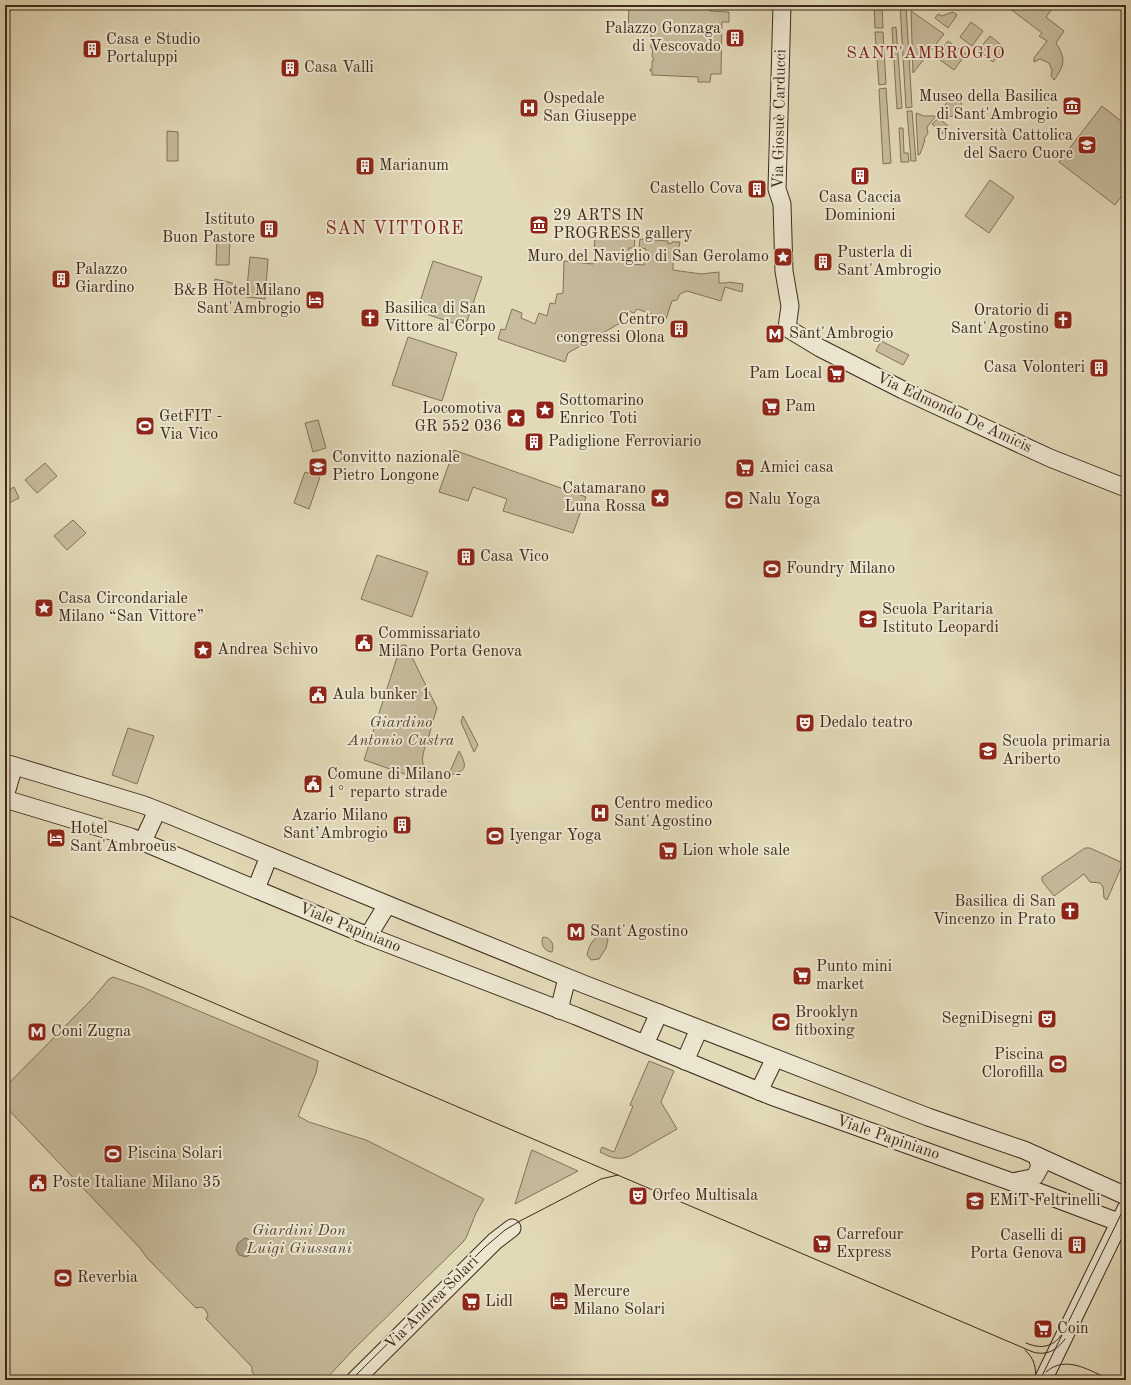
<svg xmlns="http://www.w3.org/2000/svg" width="1131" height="1385" viewBox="0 0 1131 1385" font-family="'Old Standard TT',serif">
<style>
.green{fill:#c6bb9c;stroke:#82725b}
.water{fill:#ab9d82;stroke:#806f58}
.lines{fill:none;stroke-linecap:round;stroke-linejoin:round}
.secondary-casing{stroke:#3f291a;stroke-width:19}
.secondary{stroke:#ece6d0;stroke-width:17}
.tram{stroke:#3f291a;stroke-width:1}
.labels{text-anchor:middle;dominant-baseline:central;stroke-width:4;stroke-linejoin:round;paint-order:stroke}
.poi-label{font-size:16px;fill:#3f291a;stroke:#ece6d0;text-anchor:start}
.street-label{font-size:16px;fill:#3f291a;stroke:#ece6d0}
.park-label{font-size:16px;font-style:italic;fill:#5a4634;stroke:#ece6d0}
.neighbourhood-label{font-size:17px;letter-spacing:1px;fill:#7a1f14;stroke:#ece6d0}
.quarter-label{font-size:18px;letter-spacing:1px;fill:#7a1f14;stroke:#ece6d0}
</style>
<rect width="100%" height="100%" fill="#e2d9b7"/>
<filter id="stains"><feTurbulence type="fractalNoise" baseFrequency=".005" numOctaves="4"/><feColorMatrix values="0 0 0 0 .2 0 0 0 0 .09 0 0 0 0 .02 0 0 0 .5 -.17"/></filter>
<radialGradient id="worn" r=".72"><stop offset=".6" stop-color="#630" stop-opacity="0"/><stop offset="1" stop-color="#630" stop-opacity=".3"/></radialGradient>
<g class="green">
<path d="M629,5H710V11L729,12V22H722L721,74H711L710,82H698V77L652,75V71H650V69H652V61L654,60L652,56L653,48H651V44L653,43V39L651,37V33H628Z"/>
<path d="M874,5H882L883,28H875Z"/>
<path d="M900,5H906L912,107L906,108Z"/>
<path d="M1005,5H1055L1046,17L1064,31L1056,43C1066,59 1065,65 1054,80L1051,76L1052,70L1049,63L1040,59L1034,62V58L1047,41L1039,36L1042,33Z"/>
<path d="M911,11L944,34L913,73Z"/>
<path d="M953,12L957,15L948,28L935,18L938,14L942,16Z"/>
<path d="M971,22L983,31L972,46L960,37Z"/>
<path d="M896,27L902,108L897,109L892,28Z"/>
<path d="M875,32H883L886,84L879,85Z"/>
<path d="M990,36L1005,48L993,62L978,50Z"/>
<path d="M948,41L966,54L954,70L936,57Z"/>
<path d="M886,88L891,163L883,164L879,89Z"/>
<path d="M954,94L961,100V103L962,105L955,115L950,117L942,111L949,98H951Z"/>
<path d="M1102,106L1126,125V190L1115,205L1059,162Z"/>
<path d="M907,111H912L916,161H911Z"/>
<path d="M916,113L924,116H936L927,127L928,133L924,139L925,140L920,154L918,155Z"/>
<path d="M939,118L948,126L943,134L932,124Z"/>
<path d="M899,128H903L904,153H908L909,162H901Z"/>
<path d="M167,131L178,132V161H167Z"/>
<path d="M990,180L1014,197L989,233L965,216Z"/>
<path d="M595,237H609V239L612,240L613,237L635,238L634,248H629L628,264L644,265L646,249L639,247L640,239L668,241V244L672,243V242H680L677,256H673V270L701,274L719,272V283H727L728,282L743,284L742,292L725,287L721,301L687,291L680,294L677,300L672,301L666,319L637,309L634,313L625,310L620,323L568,353L565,362L498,339L501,329L505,330L512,309L522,313L521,318L535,324L539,313L547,316L550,303L555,304L557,294L563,293L564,261L593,264Z"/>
<path d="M217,238H230L229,265H216Z"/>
<path d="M250,257L268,259L265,299L246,297Z"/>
<path d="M433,261L482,277L465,327L417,311Z"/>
<path d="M215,279L237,284V290L232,293L213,287Z"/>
<path d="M408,337L457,353L442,401L392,385Z"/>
<path d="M881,341L909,355L903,365L876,351Z"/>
<path d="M318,420L326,448L313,452L305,423Z"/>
<path d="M454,450L586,497L573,533L503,511L507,499L473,487L468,501L439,492Z"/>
<path d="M45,463L57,476L37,493L25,480Z"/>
<path d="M305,472L320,477L309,509L294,503Z"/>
<path d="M14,487L19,498L5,505V492Z"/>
<path d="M73,520L86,533L67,550L54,536Z"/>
<path d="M377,555L428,572L412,617L361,599Z"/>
<path d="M401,645H406L437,708C434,718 431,727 429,736C423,752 416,768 435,777L430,781L422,780L364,760Z"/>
<path d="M463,716L478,745L474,752L461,722Z"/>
<path d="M128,728L154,736L137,784L112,775Z"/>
<path d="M459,751C469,769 465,771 448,776Z"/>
<path d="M1085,848H1090L1123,863L1107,900L1104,898L1103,887L1100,883L1090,882L1084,874L1054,896L1042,881V877Z"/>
<path d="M602,934L606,935L608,939L606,948L599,959L591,960L587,955C589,945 593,938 602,934Z"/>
<path d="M543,937C551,937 555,945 552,952C544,952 540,943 543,937Z"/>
<path d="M113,977L142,987L318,1061L316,1073L298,1116L309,1122L366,1140L484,1199L476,1213L466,1238L463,1242L354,1349L325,1380H258L252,1372V1367L206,1319L208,1315L205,1309L201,1307L196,1308L147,1258L139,1247L5,1106V1087L93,998L109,979Z"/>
<path d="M649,1061L674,1071L661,1102L677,1129L630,1156C618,1161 610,1157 600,1152L602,1147L614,1152L633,1106L630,1105Z"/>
<path d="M532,1150L578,1171L515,1204L530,1155Z"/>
</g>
<path class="water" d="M245,1238L248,1239L252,1246L251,1254L246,1257L239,1255L236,1250L238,1243Z"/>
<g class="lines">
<g class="secondary-casing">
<g id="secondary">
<path d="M782,5L777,189L782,204L784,271L790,306L787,328L820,348L903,390L1050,458L1126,488"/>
<path d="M5,763L144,805L167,814L396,908L586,985L928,1117L1024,1150L1126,1196"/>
<path d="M5,796L14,766"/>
<path d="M5,799L131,837L368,936L576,1016L771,1096L1012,1182L1126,1225"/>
<path d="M143,841L157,811"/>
<path d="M256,889L269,856"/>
<path d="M368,936L387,905"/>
<path d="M559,1010L567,978"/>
<path d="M645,1044L659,1013"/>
<path d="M685,1061L699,1029"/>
<path d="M759,1091L775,1058"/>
<path d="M1012,1182L1032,1178L1035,1176L1040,1167L1037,1156"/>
<path d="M355,1380L495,1241L512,1228"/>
<path d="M1043,1380L1126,1209"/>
</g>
</g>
<use href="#secondary" class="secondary"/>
<g class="tram">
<path d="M5,914L1033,1352C1047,1356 1057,1350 1065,1339"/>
<path d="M1026,1343C1040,1349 1053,1348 1062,1334"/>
<path d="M1025,1350C1034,1358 1037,1368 1035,1380"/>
<path d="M1046,1372C1066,1354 1090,1371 1111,1380"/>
<path d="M351,1380L485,1247L505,1230L520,1221L601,1179L618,1175"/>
<path d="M1040,1380L1126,1204"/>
</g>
</g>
<defs>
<g id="building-square" transform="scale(1)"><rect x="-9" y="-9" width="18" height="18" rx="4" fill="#8f2418" stroke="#ece6d0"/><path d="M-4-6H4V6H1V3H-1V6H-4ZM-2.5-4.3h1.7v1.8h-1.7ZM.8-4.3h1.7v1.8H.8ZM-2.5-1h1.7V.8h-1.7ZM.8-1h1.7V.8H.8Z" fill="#fff"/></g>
<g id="museum-square" transform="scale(1)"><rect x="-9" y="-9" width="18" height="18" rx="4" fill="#8f2418" stroke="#ece6d0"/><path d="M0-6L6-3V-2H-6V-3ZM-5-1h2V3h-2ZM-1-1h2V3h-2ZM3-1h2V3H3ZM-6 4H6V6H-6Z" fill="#fff"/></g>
<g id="hospital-square" transform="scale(1)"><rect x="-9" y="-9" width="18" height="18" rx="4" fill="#8f2418" stroke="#ece6d0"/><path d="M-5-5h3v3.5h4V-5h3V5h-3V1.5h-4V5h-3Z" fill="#fff"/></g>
<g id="university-square" transform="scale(1)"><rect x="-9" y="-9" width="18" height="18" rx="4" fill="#8f2418" stroke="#ece6d0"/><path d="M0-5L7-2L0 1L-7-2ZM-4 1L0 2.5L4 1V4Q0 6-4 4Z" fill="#fff"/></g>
<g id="sight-square" transform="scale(1)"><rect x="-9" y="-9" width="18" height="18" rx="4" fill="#8f2418" stroke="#ece6d0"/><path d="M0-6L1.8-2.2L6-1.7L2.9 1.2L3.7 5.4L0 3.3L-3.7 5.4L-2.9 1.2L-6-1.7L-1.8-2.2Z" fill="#fff"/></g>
<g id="hotel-square" transform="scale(1)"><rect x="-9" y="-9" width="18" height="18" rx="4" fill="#8f2418" stroke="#ece6d0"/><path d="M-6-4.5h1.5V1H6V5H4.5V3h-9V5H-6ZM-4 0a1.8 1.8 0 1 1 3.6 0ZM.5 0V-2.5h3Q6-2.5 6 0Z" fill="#fff"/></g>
<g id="church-square" transform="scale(1)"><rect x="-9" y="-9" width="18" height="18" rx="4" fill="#8f2418" stroke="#ece6d0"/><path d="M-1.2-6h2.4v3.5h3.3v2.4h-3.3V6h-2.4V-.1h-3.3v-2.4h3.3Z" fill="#fff"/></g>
<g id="metro-square" transform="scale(1)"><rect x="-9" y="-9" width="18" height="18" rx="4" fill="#8f2418" stroke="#ece6d0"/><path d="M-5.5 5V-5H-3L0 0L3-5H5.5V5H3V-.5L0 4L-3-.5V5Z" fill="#fff"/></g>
<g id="supermarket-square" transform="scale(1)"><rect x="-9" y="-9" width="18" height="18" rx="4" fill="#8f2418" stroke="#ece6d0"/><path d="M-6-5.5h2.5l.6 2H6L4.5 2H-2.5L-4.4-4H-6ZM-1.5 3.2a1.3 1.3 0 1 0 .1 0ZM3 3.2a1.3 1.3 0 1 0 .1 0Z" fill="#fff"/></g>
<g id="stadium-square" transform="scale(1)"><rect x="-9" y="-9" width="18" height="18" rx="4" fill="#8f2418" stroke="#ece6d0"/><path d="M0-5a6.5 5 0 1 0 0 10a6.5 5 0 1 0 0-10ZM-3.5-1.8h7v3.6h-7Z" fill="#fff"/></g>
<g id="school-square" transform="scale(1)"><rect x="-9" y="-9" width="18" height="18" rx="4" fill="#8f2418" stroke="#ece6d0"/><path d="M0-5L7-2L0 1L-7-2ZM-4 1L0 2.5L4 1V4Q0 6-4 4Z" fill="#fff"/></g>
<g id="civic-square" transform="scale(1)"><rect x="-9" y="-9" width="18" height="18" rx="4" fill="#8f2418" stroke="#ece6d0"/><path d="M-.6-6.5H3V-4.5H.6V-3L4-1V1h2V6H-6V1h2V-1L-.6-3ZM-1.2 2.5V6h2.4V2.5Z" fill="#fff"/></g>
<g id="theatre-square" transform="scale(1)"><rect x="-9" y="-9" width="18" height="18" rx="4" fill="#8f2418" stroke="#ece6d0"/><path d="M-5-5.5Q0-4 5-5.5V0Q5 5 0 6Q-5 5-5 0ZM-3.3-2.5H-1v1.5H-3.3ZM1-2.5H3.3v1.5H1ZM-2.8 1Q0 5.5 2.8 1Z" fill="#fff"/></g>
</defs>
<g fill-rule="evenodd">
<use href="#building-square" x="735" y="38"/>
<use href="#building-square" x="92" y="49"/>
<use href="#building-square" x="290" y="68"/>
<use href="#museum-square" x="1072" y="106"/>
<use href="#hospital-square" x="529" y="108"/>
<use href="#university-square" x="1087" y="145"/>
<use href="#building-square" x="365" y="166"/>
<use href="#building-square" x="860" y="176"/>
<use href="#building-square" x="757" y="189"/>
<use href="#museum-square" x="539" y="225"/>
<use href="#building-square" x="269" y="229"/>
<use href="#sight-square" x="783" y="257"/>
<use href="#building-square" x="823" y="262"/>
<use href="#building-square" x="61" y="279"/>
<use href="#hotel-square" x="315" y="300"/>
<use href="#church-square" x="370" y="318"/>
<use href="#church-square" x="1063" y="320"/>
<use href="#building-square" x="679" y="329"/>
<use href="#metro-square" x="775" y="334"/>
<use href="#building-square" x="1099" y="368"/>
<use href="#supermarket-square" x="836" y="374"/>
<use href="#supermarket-square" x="771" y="407"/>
<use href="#sight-square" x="545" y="410"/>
<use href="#sight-square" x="516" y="418"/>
<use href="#stadium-square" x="145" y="426"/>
<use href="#building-square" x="534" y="442"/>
<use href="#school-square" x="318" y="467"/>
<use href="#supermarket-square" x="745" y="468"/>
<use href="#sight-square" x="660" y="498"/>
<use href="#stadium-square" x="734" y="500"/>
<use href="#building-square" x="466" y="557"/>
<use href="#stadium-square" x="772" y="569"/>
<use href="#sight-square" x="44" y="608"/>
<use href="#school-square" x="868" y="619"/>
<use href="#civic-square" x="364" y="643"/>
<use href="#sight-square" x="203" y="650"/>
<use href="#civic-square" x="318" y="695"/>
<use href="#theatre-square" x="805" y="723"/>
<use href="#school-square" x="988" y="751"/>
<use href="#civic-square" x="313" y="784"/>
<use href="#hospital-square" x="600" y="813"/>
<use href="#building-square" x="402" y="825"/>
<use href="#stadium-square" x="495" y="836"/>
<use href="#hotel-square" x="56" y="838"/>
<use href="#supermarket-square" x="668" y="851"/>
<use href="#church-square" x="1070" y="911"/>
<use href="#metro-square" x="576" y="932"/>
<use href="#supermarket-square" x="802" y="976"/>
<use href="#theatre-square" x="1047" y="1019"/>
<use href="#stadium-square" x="781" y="1022"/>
<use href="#metro-square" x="37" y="1032"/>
<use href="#stadium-square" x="1058" y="1064"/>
<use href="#stadium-square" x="113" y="1154"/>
<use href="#civic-square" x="38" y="1183"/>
<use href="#theatre-square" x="638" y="1196"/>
<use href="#school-square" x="975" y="1201"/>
<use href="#supermarket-square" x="822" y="1244"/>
<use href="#building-square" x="1077" y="1245"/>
<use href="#stadium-square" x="63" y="1278"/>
<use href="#hotel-square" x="559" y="1301"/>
<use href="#supermarket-square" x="471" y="1302"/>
<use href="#supermarket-square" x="1043" y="1329"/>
</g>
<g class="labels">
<g class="poi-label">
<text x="721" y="29" text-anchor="end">Palazzo Gonzaga<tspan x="721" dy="18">di Vescovado</tspan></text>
<text x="106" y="40">Casa e Studio<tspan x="106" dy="18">Portaluppi</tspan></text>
<text x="304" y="68">Casa Valli</text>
<text x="1058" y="97" text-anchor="end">Museo della Basilica<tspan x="1058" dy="18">di Sant'Ambrogio</tspan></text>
<text x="543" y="99">Ospedale<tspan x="543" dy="18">San Giuseppe</tspan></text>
<text x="1073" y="136" text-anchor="end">Università Cattolica<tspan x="1073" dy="18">del Sacro Cuore</tspan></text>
<text x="379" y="166">Marianum</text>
<text x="743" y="189" text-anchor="end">Castello Cova</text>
<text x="860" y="198" text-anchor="middle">Casa Caccia<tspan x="860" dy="18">Dominioni</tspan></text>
<text x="553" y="216">29 ARTS IN<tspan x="553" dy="18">PROGRESS gallery</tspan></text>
<text x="255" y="220" text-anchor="end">Istituto<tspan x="255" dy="18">Buon Pastore</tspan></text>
<text x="837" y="253">Pusterla di<tspan x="837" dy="18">Sant'Ambrogio</tspan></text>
<text x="769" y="257" text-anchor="end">Muro del Naviglio di San Gerolamo</text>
<text x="75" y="270">Palazzo<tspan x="75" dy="18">Giardino</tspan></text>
<text x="301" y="291" text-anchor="end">B&amp;B Hotel Milano<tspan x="301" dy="18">Sant'Ambrogio</tspan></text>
<text x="384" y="309">Basilica di San<tspan x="384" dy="18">Vittore al Corpo</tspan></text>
<text x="1049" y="311" text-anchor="end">Oratorio di<tspan x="1049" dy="18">Sant'Agostino</tspan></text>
<text x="665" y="320" text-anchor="end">Centro<tspan x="665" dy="18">congressi Olona</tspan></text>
<text x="789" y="334">Sant'Ambrogio</text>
<text x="1085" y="368" text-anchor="end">Casa Volonteri</text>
<text x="822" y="374" text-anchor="end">Pam Local</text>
<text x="559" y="401">Sottomarino<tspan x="559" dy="18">Enrico Toti</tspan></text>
<text x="785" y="407">Pam</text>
<text x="502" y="409" text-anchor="end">Locomotiva<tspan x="502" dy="18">GR 552 036</tspan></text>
<text x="159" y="417">GetFIT -<tspan x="159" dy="18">Via Vico</tspan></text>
<text x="548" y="442">Padiglione Ferroviario</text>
<text x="332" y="458">Convitto nazionale<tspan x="332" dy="18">Pietro Longone</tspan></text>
<text x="759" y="468">Amici casa</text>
<text x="646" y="489" text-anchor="end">Catamarano<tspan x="646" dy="18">Luna Rossa</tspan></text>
<text x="748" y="500">Nalu Yoga</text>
<text x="480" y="557">Casa Vico</text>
<text x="786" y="569">Foundry Milano</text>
<text x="58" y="599">Casa Circondariale<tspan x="58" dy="18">Milano “San Vittore”</tspan></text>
<text x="882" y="610">Scuola Paritaria<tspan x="882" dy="18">Istituto Leopardi</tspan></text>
<text x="378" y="634">Commissariato<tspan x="378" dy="18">Milano Porta Genova</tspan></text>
<text x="217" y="650">Andrea Schivo</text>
<text x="332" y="695">Aula bunker 1</text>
<text x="819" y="723">Dedalo teatro</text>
<text x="1002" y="742">Scuola primaria<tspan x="1002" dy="18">Ariberto</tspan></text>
<text x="327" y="775">Comune di Milano -<tspan x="327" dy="18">1° reparto strade</tspan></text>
<text x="614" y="804">Centro medico<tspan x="614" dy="18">Sant'Agostino</tspan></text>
<text x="388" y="816" text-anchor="end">Azario Milano<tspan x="388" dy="18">Sant’Ambrogio</tspan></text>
<text x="70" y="829">Hotel<tspan x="70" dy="18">Sant'Ambroeus</tspan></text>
<text x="509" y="836">Iyengar Yoga</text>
<text x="682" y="851">Lion whole sale</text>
<text x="1056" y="902" text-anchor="end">Basilica di San<tspan x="1056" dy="18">Vincenzo in Prato</tspan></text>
<text x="590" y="932">Sant'Agostino</text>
<text x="816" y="967">Punto mini<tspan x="816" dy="18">market</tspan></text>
<text x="795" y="1013">Brooklyn<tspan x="795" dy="18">fitboxing</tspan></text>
<text x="1033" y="1019" text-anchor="end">SegniDisegni</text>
<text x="51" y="1032">Coni Zugna</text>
<text x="1044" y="1055" text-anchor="end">Piscina<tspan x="1044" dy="18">Clorofilla</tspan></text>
<text x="127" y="1154">Piscina Solari</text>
<text x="52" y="1183">Poste Italiane Milano 35</text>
<text x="652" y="1196">Orfeo Multisala</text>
<text x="989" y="1201">EMiT Feltrinelli</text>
<text x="836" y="1235">Carrefour<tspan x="836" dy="18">Express</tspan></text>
<text x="1063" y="1236" text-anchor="end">Caselli di<tspan x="1063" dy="18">Porta Genova</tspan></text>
<text x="77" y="1278">Reverbia</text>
<text x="573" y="1292">Mercure<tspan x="573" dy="18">Milano Solari</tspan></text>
<text x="485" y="1302">Lidl</text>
<text x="1057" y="1329">Coin</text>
</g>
<g class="street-label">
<text transform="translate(780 119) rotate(-89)">Via Giosuè Carducci</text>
<text transform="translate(954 413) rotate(25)">Via Edmondo De Amicis</text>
<text transform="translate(350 928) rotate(22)">Viale Papiniano</text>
<text transform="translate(888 1138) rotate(19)">Viale Papiniano</text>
<text transform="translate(432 1303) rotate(-45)">Via Andrea Solari</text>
</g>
<g class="park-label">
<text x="401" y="723">Giardino<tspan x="401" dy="18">Antonio Custra</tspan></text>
<text x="299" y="1231">Giardini Don<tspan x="299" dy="18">Luigi Giussani</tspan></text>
</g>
<g class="neighbourhood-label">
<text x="926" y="53">SANT'AMBROGIO</text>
</g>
<g class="quarter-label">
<text x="395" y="229">SAN VITTORE</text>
</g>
</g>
<rect width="1131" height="1385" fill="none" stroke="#e2d9b7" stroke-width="20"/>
<rect x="6" y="6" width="1119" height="1373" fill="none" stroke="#3f291a" stroke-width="2"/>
<rect x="10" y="10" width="1111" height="1365" fill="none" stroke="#3f291a"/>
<rect width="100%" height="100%" filter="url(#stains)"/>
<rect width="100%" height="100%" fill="url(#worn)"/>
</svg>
